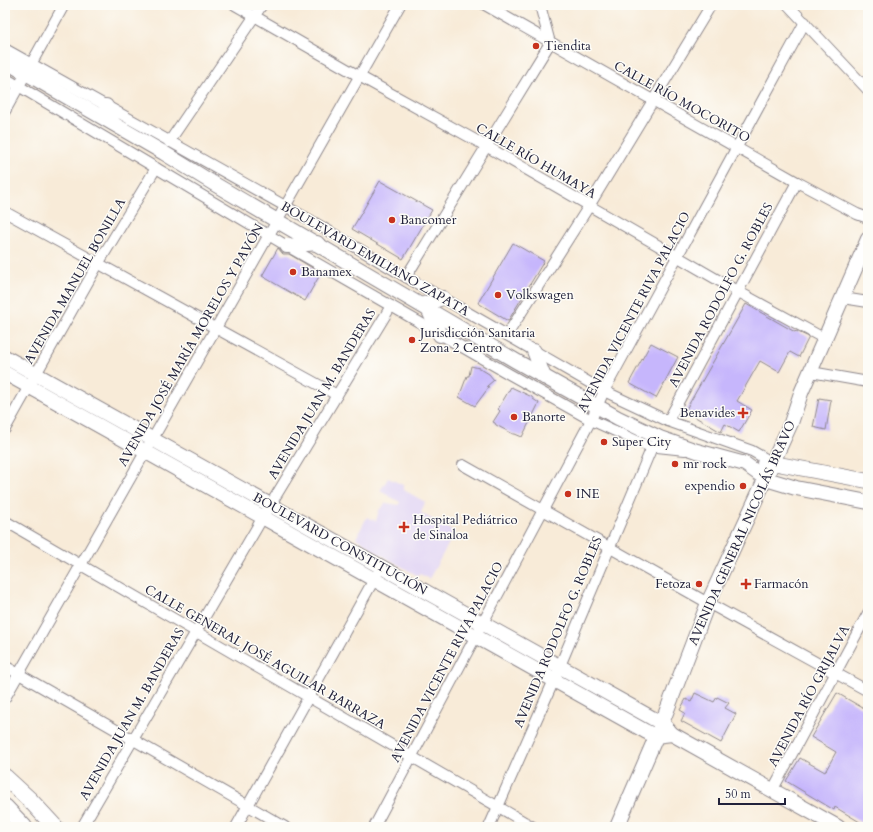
<svg xmlns="http://www.w3.org/2000/svg" width="873" height="832" viewBox="0 0 873 832" font-family="Cardo,serif">
<style>
.built{fill:#e1d4f4}
.building{fill:#c6b6fc}
.lines{fill:none;stroke-linecap:round;stroke-linejoin:round}
.street-casing{stroke:#8d868a;stroke-width:12}
.secondary-casing{stroke:#8d868a;stroke-width:16}
.primary-casing{stroke:#8d868a;stroke-width:18}
.street{stroke:#fff;stroke-width:10}
.secondary{stroke:#fff;stroke-width:14}
.primary{stroke:#fff;stroke-width:16}
.poi-dot{fill:#c8321e;stroke:#fdfcf7;stroke-width:1.5}
.labels{text-anchor:middle;dominant-baseline:central;stroke-width:3;stroke-linejoin:round;paint-order:stroke}
.poi-label{font-size:13px;fill:#22223b;stroke:#fdfcf7;text-anchor:start}
.street-label{font-size:13px;fill:#22223b;stroke:#fdfcf7}
</style>
<rect width="100%" height="100%" fill="#fdfcf7"/>
<filter id="ink" filterUnits="userSpaceOnUse"><feTurbulence type="fractalNoise" baseFrequency=".025" numOctaves="2"/><feDisplacementMap in="SourceGraphic" scale="8" xChannelSelector="R" yChannelSelector="G"/><feConvolveMatrix kernelMatrix="1 2 1 2 8 2 1 2 1" color-interpolation-filters="sRGB"/></filter>
<filter id="wash" filterUnits="userSpaceOnUse"><feTurbulence type="fractalNoise" baseFrequency=".012" numOctaves="4" result="noise"/><feDisplacementMap in="SourceGraphic" scale="16" xChannelSelector="R" yChannelSelector="G"/><feGaussianBlur stdDeviation="0.9" result="paint"/><feColorMatrix in="noise" values="0 0 0 0 0 0 0 0 0 0 0 0 0 0 0 0 0 1.4 0 .05"/><feComposite in="paint" operator="in"/></filter>
<g filter="url(#wash)">
<rect width="100%" height="100%" fill="#f8ebd8"/>
<path class="built" d="M388,478L403,485L404,490L425,502L421,513L455,532L429,579L420,574L418,576L371,549V547L356,538L367,517L376,521L379,510L386,503L399,505L400,502L380,491Z"/>
<g id="blocks">
<g class="building">
<path d="M380,181L432,210L403,259L352,229Z"/>
<path d="M513,243L544,261L508,321L478,303Z"/>
<path d="M278,248L283,254H289L321,273L305,301L262,276Z"/>
<path d="M746,304L795,332L796,331L809,337L799,357L790,352L779,372L760,361L737,401L752,410L739,432L725,424L721,432L685,411Z"/>
<path d="M651,343L678,357L656,398L629,383Z"/>
<path d="M471,366L479,368L489,374L494,380L487,386L489,387L475,406L459,397L467,376H469Z"/>
<path d="M511,387L532,397L533,399L539,403L522,437L515,434H513L496,425L495,423L493,422L500,411L498,409Z"/>
<path d="M819,398L831,400L826,430L813,427Z"/>
<path d="M695,693L714,702L717,697L729,703L725,708L736,714L721,743L681,721L685,713L680,710L686,699L691,702Z"/>
<path d="M837,693L868,711V827L835,807L834,810L786,781L800,758L825,772L836,752L811,737Z"/>
</g>
</g>
</g>
<g filter="url(#ink)">
<use href="#blocks" fill-opacity="0" stroke="#8d868a" stroke-width="1"/>
<g class="lines">
<g class="street-casing">
<g id="street">
<path d="M235,5L359,76L486,146L737,291L825,339"/>
<path d="M485,5L797,182L857,214L868,218"/>
<path d="M788,5L868,90"/>
<path d="M5,49L310,220L406,277L604,391L668,421L752,451L773,463"/>
<path d="M5,78L287,246L509,374L591,420L648,446L685,450"/>
<path d="M5,111L64,5"/>
<path d="M169,142L262,5"/>
<path d="M5,212L337,395"/>
<path d="M406,277L550,43L540,5"/>
<path d="M843,298L868,302"/>
<path d="M507,335L589,206L711,5"/>
<path d="M811,372L868,382"/>
<path d="M668,421L797,182"/>
<path d="M5,429L98,264L156,168"/>
<path d="M463,465L708,603L868,691"/>
<path d="M5,521L533,827"/>
<path d="M5,666L285,827"/>
<path d="M5,698L400,5"/>
<path d="M772,791L868,613"/>
<path d="M82,827L263,517L391,306"/>
<path d="M236,827L377,574"/>
<path d="M374,827L591,420L604,391L805,22"/>
<path d="M489,827L554,680L652,447"/>
</g>
</g>
<g class="secondary-casing">
<g id="secondary">
<path d="M5,61L164,153L216,185L516,361L618,418L660,438L697,451L745,464L766,479L796,488L868,502"/>
<path d="M106,106L113,123"/>
<path d="M287,246L317,243"/>
<path d="M421,305L443,298"/>
<path d="M429,311L440,335"/>
<path d="M534,351L544,377"/>
<path d="M5,357L652,718L662,723L672,734L838,827"/>
<path d="M5,373L645,731L655,736L672,734"/>
<path d="M764,463H773L868,481"/>
<path d="M617,827L662,723L708,603L791,423L801,393L868,239"/>
</g>
</g>
<g class="primary-casing">
<g id="primary">
<path d="M5,777L30,800L55,827"/>
<path d="M5,807L24,827"/>
</g>
</g>
<use href="#street" class="street"/>
<use href="#secondary" class="secondary"/>
<use href="#primary" class="primary"/>
</g>
</g>
<g class="poi-dot">
<circle cx="536" cy="46" r="4"/>
<circle cx="392" cy="220" r="4"/>
<circle cx="293" cy="272" r="4"/>
<circle cx="498" cy="295" r="4"/>
<circle cx="412" cy="340" r="4"/>
<path d="M741 407h4v4h4v4h-4v4h-4v-4h-4v-4h4z"/>
<circle cx="514" cy="417" r="4"/>
<circle cx="604" cy="442" r="4"/>
<circle cx="675" cy="464" r="4"/>
<circle cx="743" cy="486" r="4"/>
<circle cx="568" cy="494" r="4"/>
<path d="M402 521h4v4h4v4h-4v4h-4v-4h-4v-4h4z"/>
<circle cx="699" cy="584" r="4"/>
<path d="M744 578h4v4h4v4h-4v4h-4v-4h-4v-4h4z"/>
</g>
<g class="labels">
<g class="poi-label">
<text x="544" y="46">Tiendita</text>
<text x="400" y="220">Bancomer</text>
<text x="301" y="272">Banamex</text>
<text x="506" y="295">Volkswagen</text>
<text x="420" y="333">Jurisdicción Sanitaria<tspan x="420" dy="15">Zona 2 Centro</tspan></text>
<text x="735" y="413" text-anchor="end">Benavides</text>
<text x="522" y="417">Banorte</text>
<text x="612" y="442">Super City</text>
<text x="683" y="464">mr rock</text>
<text x="735" y="486" text-anchor="end">expendio</text>
<text x="576" y="494">INE</text>
<text x="413" y="520">Hospital Pediátrico<tspan x="413" dy="15">de Sinaloa</tspan></text>
<text x="691" y="584" text-anchor="end">Fetoza</text>
<text x="754" y="584">Farmacón</text>
</g>
<g class="street-label">
<text transform="translate(682 102) rotate(29)">CALLE RÍO MOCORITO</text>
<text transform="translate(536 161) rotate(30)">CALLE RÍO HUMAYA</text>
<text transform="translate(375 259) rotate(30)">BOULEVARD EMILIANO ZAPATA</text>
<text transform="translate(75 281) rotate(-60)">AVENIDA MANUEL BONILLA</text>
<text transform="translate(721 295) rotate(-62)">AVENIDA RODOLFO G. ROBLES</text>
<text transform="translate(634 312) rotate(-62)">AVENIDA VICENTE RIVA PALACIO</text>
<text transform="translate(191 345) rotate(-60)">AVENIDA JOSÉ MARÍA MORELOS Y PAVÓN</text>
<text transform="translate(322 394) rotate(-59)">AVENIDA JUAN M. BANDERAS</text>
<text transform="translate(742 533) rotate(-66)">AVENIDA GENERAL NICOLÁS BRAVO</text>
<text transform="translate(340 544) rotate(29)">BOULEVARD CONSTITUCIÓN</text>
<text transform="translate(558 632) rotate(-67)">AVENIDA RODOLFO G. ROBLES</text>
<text transform="translate(265 657) rotate(30)">CALLE GENERAL JOSÉ AGUILAR BARRAZA</text>
<text transform="translate(447 662) rotate(-62)">AVENIDA VICENTE RIVA PALACIO</text>
<text transform="translate(809 696) rotate(-62)">AVENIDA RÍO GRIJALVA</text>
<text transform="translate(132 714) rotate(-60)">AVENIDA JUAN M. BANDERAS</text>
</g>
</g>
<rect width="873" height="832" fill="none" stroke="#fdfcf7" stroke-width="20"/>
<path d="M719 798v6h66v-6" fill="none" stroke="#22223b" stroke-width="2"/>
<text x="725" y="798" font-size="12" fill="#22223b" stroke="#fdfcf7" stroke-width="3" paint-order="stroke">50 m</text>
</svg>
